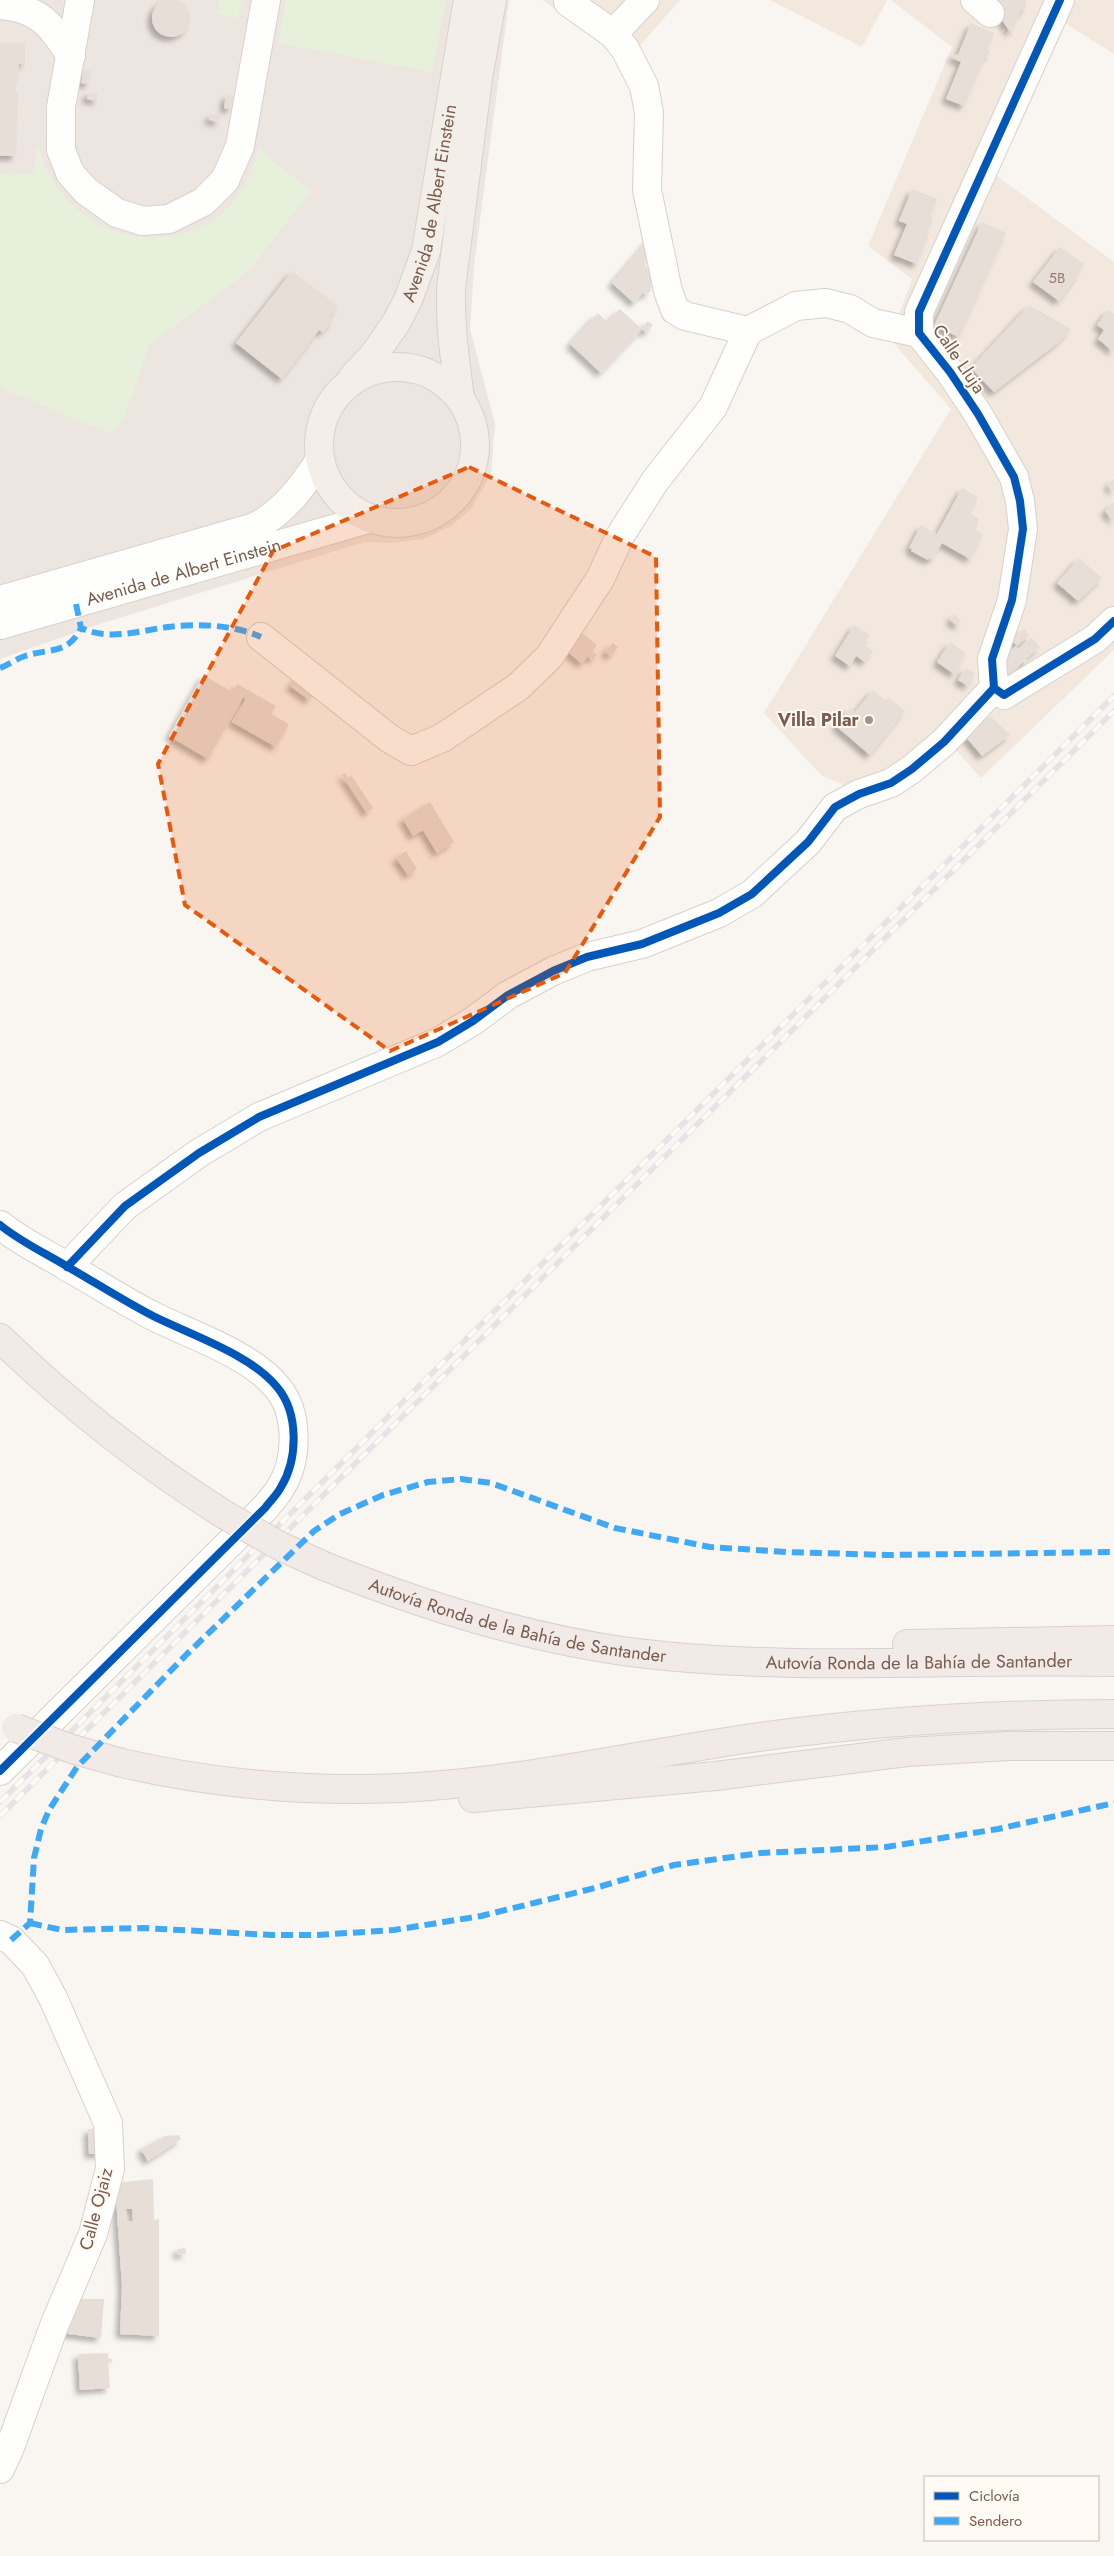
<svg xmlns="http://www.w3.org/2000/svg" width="1114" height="2556" viewBox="0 0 1114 2556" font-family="Jost,sans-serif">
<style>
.residential{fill:#f2e8de}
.industrial{fill:#ede5e0}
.green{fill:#e7f0db}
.building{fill:#e6ded7;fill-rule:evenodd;filter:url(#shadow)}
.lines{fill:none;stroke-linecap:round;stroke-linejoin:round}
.minor-casing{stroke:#d7d1cb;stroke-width:30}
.major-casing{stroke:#dad1cc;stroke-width:30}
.highway-casing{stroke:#dad1cc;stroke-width:30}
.path{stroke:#dcd5d0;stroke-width:3;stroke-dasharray:1 4;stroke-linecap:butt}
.minor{stroke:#fefefd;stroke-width:28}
.major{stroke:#f3eee8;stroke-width:28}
.highway{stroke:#f2eae7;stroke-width:28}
.rail-casing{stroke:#e6e3e7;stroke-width:5.5}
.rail{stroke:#fffaf3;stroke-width:4;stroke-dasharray:11;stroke-linecap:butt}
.highway-bridge-casing{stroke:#dad1cc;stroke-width:30;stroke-linecap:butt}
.highway-bridge{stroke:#f2eae7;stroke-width:28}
.quiet{stroke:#3fa9f5;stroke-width:6;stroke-dasharray:12 6;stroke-linecap:butt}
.cycleway-casing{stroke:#fffaf3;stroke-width:11}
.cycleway{stroke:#0057b8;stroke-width:8}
.marked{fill:#e8590c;fill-opacity:0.2;stroke:#e8590c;stroke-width:4;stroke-dasharray:10 6;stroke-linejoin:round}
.poi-dot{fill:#a69286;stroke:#fffaf3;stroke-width:2}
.labels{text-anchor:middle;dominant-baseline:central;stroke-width:4;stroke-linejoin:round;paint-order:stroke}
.number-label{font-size:15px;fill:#977e72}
.street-label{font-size:18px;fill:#7a5c4d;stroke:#fffaf3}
.poi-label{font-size:18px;font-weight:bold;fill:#7a5c4d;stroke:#fffaf3;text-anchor:end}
</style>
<defs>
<filter id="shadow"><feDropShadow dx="-4.5" dy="4.5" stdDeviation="2.5" flood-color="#0004"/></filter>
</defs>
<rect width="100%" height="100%" fill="#f9f5f0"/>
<g class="residential">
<path d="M543,0H680L626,61Z"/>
<path d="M770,0H887L862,47Z"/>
<path d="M891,0H1114V54L1060,20L993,173L1114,262V650L981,778L953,747L876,799L821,775L764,713L951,409L890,339L912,279L868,246L952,47Z"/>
</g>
<path class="industrial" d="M0,0H509L474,266L470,329L495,424L491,474L471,509L451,526L423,539L390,543L364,542L100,624L0,659Z"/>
<g class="green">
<path d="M220,0H242L238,18L217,14Z"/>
<path d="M286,0H446L432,72L278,43Z"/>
<path d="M38,142C41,151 43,162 47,171C71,219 124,247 177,235C193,232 212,224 224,212C244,194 252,170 260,146L269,158L311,191L248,272L150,344L122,422L109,433L0,388V174L34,173Z"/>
</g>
<g class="building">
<circle cx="171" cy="18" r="19"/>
<path d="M999,0H1026L1025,3L1027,4L1023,11L1021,10L1011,33L995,10Z"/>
<path d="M971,23L994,33L987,49L990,50L987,57L985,56L964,106L946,99L961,62L952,58L953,54L958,55Z"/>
<path d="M5,43H25V64H19L18,80H16L15,91L18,92L16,156H0V45Z"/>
<path d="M84,69L91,71L89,84L81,83Z"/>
<path d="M88,92L98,94L97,101L87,99Z"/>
<path d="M226,95L234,96L231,109L224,108Z"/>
<path d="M210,114L220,115L219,122L209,120Z"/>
<path d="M912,189L937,199L930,216L933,218L927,233H929L917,264L894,255L907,224L899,221Z"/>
<path d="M982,222L1006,233L959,337L934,326Z"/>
<path d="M651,237L655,251L643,264L658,277L648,287L651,290L646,295L643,293L634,303L612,283Z"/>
<path d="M1060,247L1084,264L1078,272L1080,273L1059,301L1033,282Z"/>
<path d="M292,271L338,306L329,317L333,320L323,332L319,330L282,379L236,343Z"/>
<path d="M1029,305L1071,329L1059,342L994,392L971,368Z"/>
<path d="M620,309L642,329L601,373L570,344L598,313L607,322Z"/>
<path d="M1108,310L1114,314V352L1098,339L1104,330L1097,325Z"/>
<path d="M648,321L653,325L646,333L641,328Z"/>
<path d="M1114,479V492L1108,485Z"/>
<path d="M962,488L978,497L969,513L979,519L974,529L983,534L970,559L942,543L932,560L929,558L928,560L911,551L912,549L909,548L921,525L937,534Z"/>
<path d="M1114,502V521L1105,511Z"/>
<path d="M1079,558L1102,578L1078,601L1057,583Z"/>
<path d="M954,614L961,620L958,626L950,620Z"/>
<path d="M854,625L870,635L863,644L873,651L865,662L856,656L850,666L835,656Z"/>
<path d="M575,627L597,645L592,651L597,655L593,660L588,656L582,664L561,646Z"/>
<path d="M1024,629L1029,635L1017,646L1011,640Z"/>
<path d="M1031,637L1040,647L1026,659L1028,662L1025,664L1023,662L1008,676L1000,667L1010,655L1008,653L1016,646L1018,649Z"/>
<path d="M950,642L966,653L954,674L937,662Z"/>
<path d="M613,643L618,647L610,656L605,652Z"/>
<path d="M965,668L975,673L968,686L958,680Z"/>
<path d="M203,675L233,692L237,684L276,706L271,714L289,724L276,747L232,722L246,699L243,697L208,759L169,736Z"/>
<path d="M298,676L316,690L309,700L290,686Z"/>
<path d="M873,690L886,701L889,698L905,711L870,755L836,726L850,708L855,712Z"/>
<path d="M990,716L1010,735L982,756L966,737Z"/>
<path d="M345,773L348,778L351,775L373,808L367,813L342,775Z"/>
<path d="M430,802L454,842L437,853L423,830L413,836L403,819Z"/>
<path d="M406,851L417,869L408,875L396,858Z"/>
<path d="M102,2128V2154H89L88,2129Z"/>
<path d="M179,2135L181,2139L148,2161L141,2149L165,2136Z"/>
<path d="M153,2179L154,2220L159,2219V2336L120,2334L122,2286L115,2183ZM126,2209H132L133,2221L127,2222Z"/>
<path d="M185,2248L186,2254L178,2255L177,2249Z"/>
<path d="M73,2299H104L101,2338L61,2333Z"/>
<path d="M108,2353V2358L112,2359V2362L108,2363L110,2388L80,2390L78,2354Z"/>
</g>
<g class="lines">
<g class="minor-casing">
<g id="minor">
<path d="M80,0L61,107V150L70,173L86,191L117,213L143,221L169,219L203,202L225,180L240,146L266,0"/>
<path d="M975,0L990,13"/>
<path d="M1060,0L919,312V333L950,372L978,414L1014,477L1020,501L1023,529L1012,600L992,659L994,688L1004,695L1095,639L1114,621"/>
<path d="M568,2L613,34L625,49L644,86L649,113L647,190L668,291L675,310L685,316L748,331L796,306L826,303L850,309L873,323L919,333"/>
<path d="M0,5C41,9 50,24 71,56"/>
<path d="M613,34L645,0"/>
<path d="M0,600L255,527C284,512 302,487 320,460"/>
<path id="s1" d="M0,625L368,519"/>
<path d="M261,637L390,739L411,751L442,738L518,687L549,657L600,579L620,536L655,481L713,407L748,331"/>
<path d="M0,1225C21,1242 45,1253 68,1267C96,1283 124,1301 153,1316C191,1335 250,1354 277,1387C299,1413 298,1459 281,1487C277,1495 270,1501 265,1508L0,1771"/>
<path d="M67,1267L125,1206L199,1153L259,1117L438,1042L473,1021L508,995L553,971L587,957L642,944L719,913L752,894L808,842L835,807L859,794L891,783L912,769L944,742L994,688"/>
<path d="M0,1935L11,1940L35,1965L53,1998L108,2123L110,2169L93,2234L54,2326L9,2450L0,2469"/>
</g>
</g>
<g class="major-casing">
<g id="major">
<circle cx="397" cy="445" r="78"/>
<path id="s2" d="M353,377L373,356L396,323L408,300L426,251L468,0"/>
<path d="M460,398C455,361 450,326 451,288L478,78L492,0"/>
</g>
</g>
<g class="highway-casing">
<g id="highway">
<path d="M0,1338C69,1405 143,1463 225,1515"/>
<path id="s3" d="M324,1566C421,1605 519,1636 622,1651C785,1673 950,1658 1114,1662"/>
<path d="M907,1644L1114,1640"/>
<path d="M122,1763C213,1784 307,1792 401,1788C521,1782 640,1754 759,1737C877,1721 995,1714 1114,1714"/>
<path d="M473,1798L716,1776L907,1752L1008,1746H1114"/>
</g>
</g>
<path class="path" d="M1003,30L1016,38"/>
<use href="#minor" class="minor"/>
<use href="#major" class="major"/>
<use href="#highway" class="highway"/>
<g class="rail-casing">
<g id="rail">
<path d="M0,1802L1114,696"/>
<path d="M0,1816L1114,711"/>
</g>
</g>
<use href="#rail" class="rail"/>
<g class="highway-bridge-casing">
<g id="highway-bridge">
<path d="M225,1515L280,1546L324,1566"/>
<path d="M16,1728L72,1749L122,1763"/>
</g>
</g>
<use href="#highway-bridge" class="highway-bridge"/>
<g class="quiet">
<path d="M76,604L81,628C109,641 138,631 168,627C197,623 235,625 261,637"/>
<path d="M0,668C8,665 16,659 25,656C49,648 68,655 81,628"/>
<path d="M30,1923L62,1930L143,1928L272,1935H317L394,1930L481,1916L595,1888L674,1865L761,1853L886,1847L998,1829L1114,1803"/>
<path d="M11,1940L30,1923L34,1858L41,1829L49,1810L77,1767L187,1654L314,1531L340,1514L383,1495L428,1482L461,1479L491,1483L615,1528L710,1547L787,1552L886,1555L1114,1552"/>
</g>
<g class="cycleway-casing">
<g id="cycleway">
<path d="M1060,0L919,312V333L950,372L978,414L1014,477L1020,501L1023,529L1012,600L992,659L994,688L1004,695L1095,639L1114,621"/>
<path d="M0,1225C21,1242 45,1253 68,1267C96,1283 124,1301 153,1316C191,1335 250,1354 277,1387C299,1413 298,1459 281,1487C277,1495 270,1501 265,1508L0,1771"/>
<path d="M67,1267L125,1206L199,1153L259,1117L438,1042L473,1021L508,995L553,971L587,957L642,944L719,913L752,894L808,842L835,807L859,794L891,783L912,769L944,742L994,688"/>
</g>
</g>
<use href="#cycleway" class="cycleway"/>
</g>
<path class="marked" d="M469,467L656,557L660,817L565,973L390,1051L185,905L158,764L273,551Z"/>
<circle class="poi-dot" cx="869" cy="720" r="5"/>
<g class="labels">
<g class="number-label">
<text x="1057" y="278">5B</text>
</g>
<g class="street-label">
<text stroke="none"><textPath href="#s2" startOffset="195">Avenida de Albert Einstein</textPath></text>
<text transform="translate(959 359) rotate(56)">Calle Lluja</text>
<text stroke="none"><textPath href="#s1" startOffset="191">Avenida de Albert Einstein</textPath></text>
<text stroke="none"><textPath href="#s3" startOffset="202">Autovía Ronda de la Bahía de Santander</textPath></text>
<text stroke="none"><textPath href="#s3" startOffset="608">Autovía Ronda de la Bahía de Santander</textPath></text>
<text transform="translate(96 2209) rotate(-75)">Calle Ojaiz</text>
</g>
<g class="poi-label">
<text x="859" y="720">Villa Pilar</text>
</g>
</g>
<rect x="924" y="2476" width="175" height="65" fill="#fffaf3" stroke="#cabbb1"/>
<rect x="934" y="2492" width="25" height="8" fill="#0057b8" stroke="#cabbb1"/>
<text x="969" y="2501" font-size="15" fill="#7a5c4d">Ciclovía</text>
<rect x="934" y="2517" width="25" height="8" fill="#3fa9f5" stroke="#cabbb1"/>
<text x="969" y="2526" font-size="15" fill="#7a5c4d">Sendero</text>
</svg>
